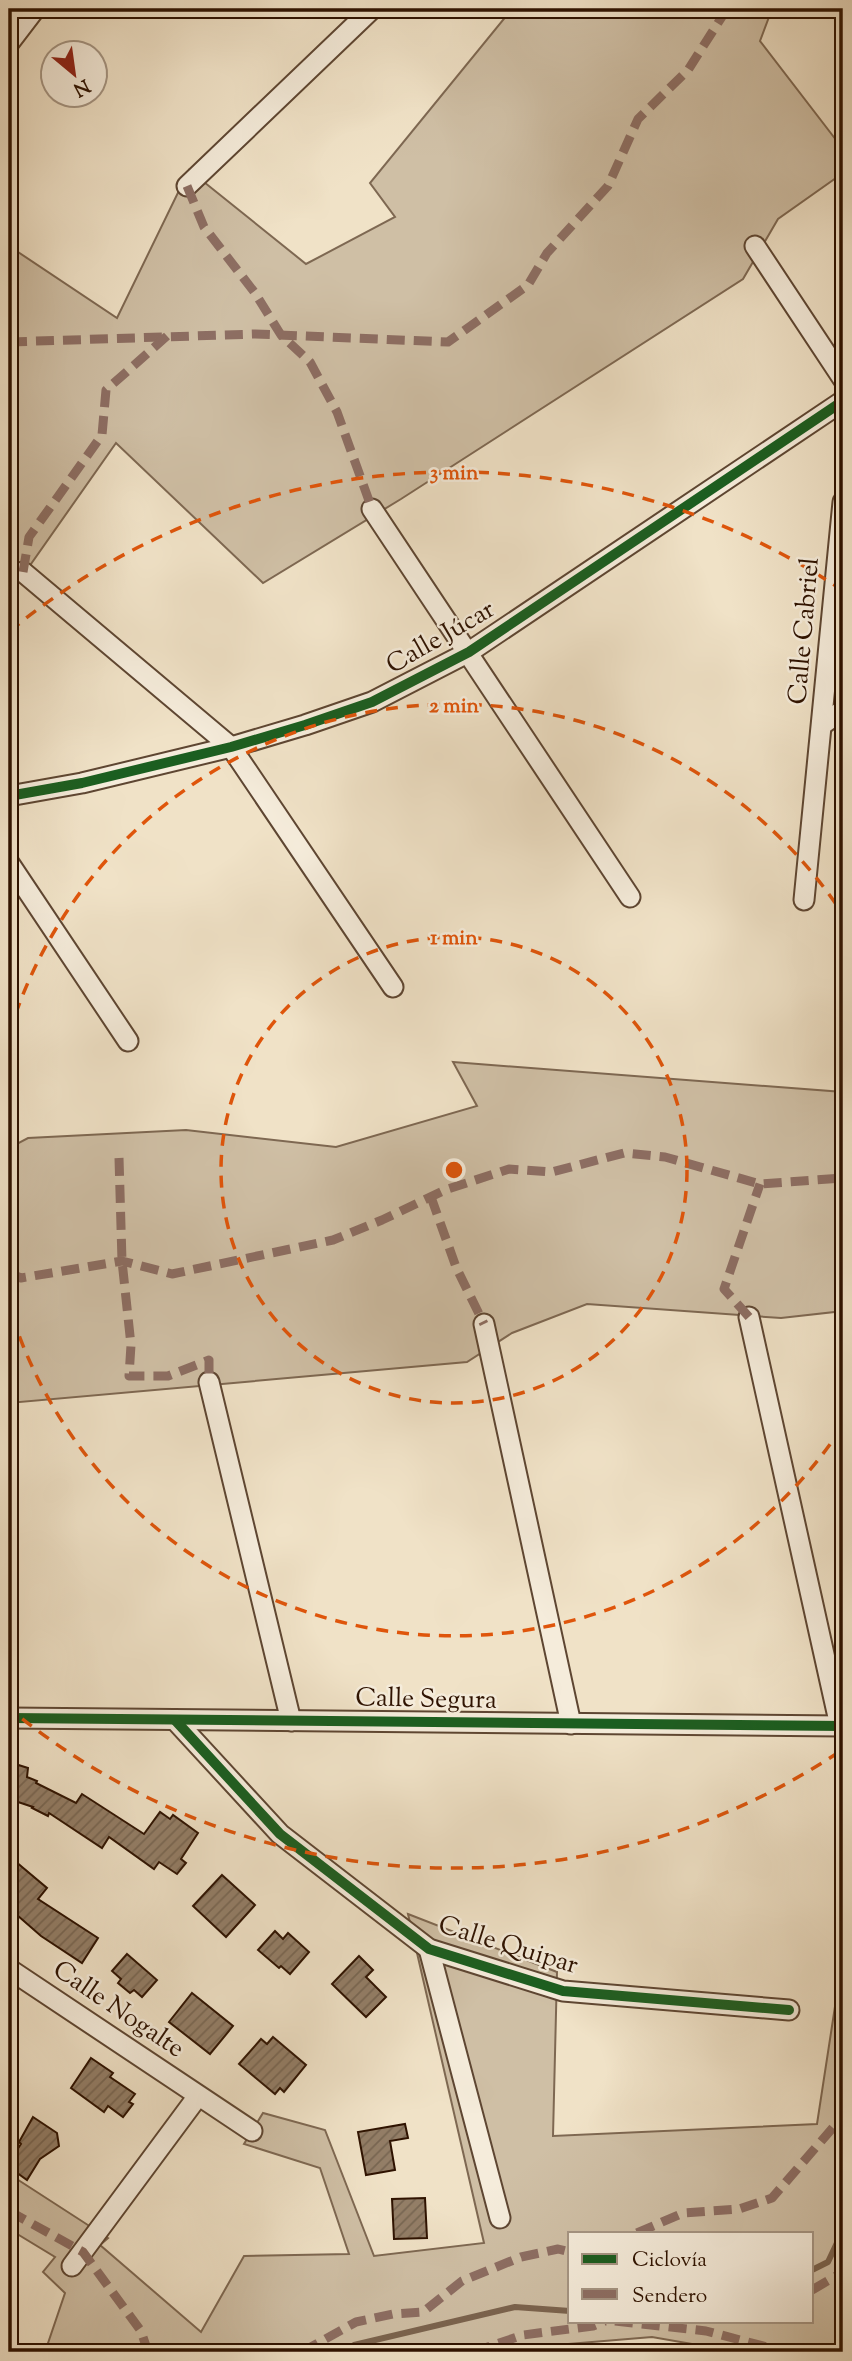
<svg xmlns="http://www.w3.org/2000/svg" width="852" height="2361" viewBox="0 0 852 2361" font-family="'Sorts Mill Goudy',serif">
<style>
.green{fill:#cfbfa5;stroke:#7e6852;stroke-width:2;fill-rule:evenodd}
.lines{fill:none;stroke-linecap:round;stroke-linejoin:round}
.stream{stroke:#7b644f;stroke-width:6}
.building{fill:url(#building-hatch);stroke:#2e1200;stroke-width:2}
.minor-casing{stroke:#5e4632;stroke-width:23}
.minor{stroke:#f5ecdb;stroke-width:19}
.quiet{stroke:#8d6e63;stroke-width:9;stroke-dasharray:18 9;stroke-linecap:butt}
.cycleway-casing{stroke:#f5ecdb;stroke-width:15}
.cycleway{stroke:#1b5e20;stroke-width:10}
.ring{fill:none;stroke:#df550b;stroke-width:3.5;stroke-dasharray:12 9}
.labels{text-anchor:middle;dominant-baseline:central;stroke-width:5;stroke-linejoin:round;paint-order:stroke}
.street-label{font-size:26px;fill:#2e1200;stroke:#f5ecdb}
.centre{fill:#df550b;stroke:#f5ecdb;stroke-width:3.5}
.ring-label{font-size:21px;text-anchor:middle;font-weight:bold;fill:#df550b;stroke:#f5ecdb;stroke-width:5;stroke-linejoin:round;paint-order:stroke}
</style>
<defs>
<pattern id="building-hatch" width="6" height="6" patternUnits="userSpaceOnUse" patternTransform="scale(1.75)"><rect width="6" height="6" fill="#937e67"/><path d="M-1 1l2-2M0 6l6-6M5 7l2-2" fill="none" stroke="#786652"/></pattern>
</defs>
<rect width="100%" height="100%" fill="#f0e2c7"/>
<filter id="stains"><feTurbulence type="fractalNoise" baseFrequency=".00286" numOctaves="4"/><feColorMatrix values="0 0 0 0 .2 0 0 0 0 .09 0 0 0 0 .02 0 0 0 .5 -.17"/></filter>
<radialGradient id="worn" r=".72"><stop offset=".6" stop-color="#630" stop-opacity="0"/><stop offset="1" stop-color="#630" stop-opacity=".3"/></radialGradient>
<g class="green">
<path d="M512,9H772L760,41L843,149V173L778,219L743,279L401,499L263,583L116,443L19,581L9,532V246L117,318L189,170L306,264L395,217L370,183Z"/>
<path d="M453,1062L843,1092V1311L781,1318L587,1304L512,1333L467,1362L9,1403V1148L28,1138L186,1130L336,1147L477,1106Z"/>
<path d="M408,1914L557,1972L553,2136L817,2124L836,2000L843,2001V2352H738L652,2337L496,2350V2352H45L65,2293L43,2272L55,2257L9,2229V2174L108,2238L100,2245L201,2332L244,2256L349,2254L320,2168L244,2144L263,2113L325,2130L374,2256L484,2243ZM570,2233H812V2321H570Z"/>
</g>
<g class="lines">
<g class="stream">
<path d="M843,2200V2213"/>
<path d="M812,2270L828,2262L843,2230"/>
<path d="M342,2352L354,2345L515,2307L570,2311"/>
</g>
</g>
<g class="building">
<path d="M9,1762L28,1768L27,1777L37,1781L36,1783L76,1803L82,1794L144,1834L160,1812L170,1819L173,1815L198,1833L181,1859L186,1863L177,1874L159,1862L154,1869L109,1837L102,1848L49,1813L48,1816L32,1808L33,1807L9,1799Z"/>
<path d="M9,1856L47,1888L38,1899L98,1938L82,1963L41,1936L9,1908Z"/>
<path d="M222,1875L255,1905L226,1937L193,1906Z"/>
<path d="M275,1931L283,1939L288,1933L309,1952L290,1974L281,1966L279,1968L258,1950Z"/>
<path d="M127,1954L157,1980L142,1997L134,1990L130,1993L118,1983L121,1979L112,1971Z"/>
<path d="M359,1956L373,1970L366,1977L386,1997L366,2017L332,1984Z"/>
<path d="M192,1993L233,2026L210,2054L169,2022Z"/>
<path d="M273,2037L306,2065L284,2092L280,2088L275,2094L239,2064L261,2039L267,2044Z"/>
<path d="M91,2058L113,2073L110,2077L135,2094L129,2102L133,2104L123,2117L108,2106L104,2112L71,2088Z"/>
<path d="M33,2117L57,2133L59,2146L40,2159L27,2180L9,2167V2162L21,2144L19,2142Z"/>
<path d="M405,2124L408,2138L390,2141L395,2170L366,2175L358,2132Z"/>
<path d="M425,2198L427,2238L394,2239L392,2199Z"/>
</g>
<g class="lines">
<g class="minor-casing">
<g id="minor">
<path d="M9,43L35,9"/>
<path d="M187,186L372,9"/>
<path d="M755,246L843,379"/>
<path d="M372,509L630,897"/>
<path d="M23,572L231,747L393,987"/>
<path d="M823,724L843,710"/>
<path d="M9,796L82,783L231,747L305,725L372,702L469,652L843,401"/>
<path d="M9,863L128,1041"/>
<path d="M804,900L843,502"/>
<path d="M749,1317L840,1726"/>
<path d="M484,1324L571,1724"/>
<path d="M209,1382L291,1721"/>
<path d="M9,1718L843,1726"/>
<path d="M175,1720L280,1834L429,1949L563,1991L789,2010"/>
<path d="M429,1949L500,2218"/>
<path d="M9,1969L252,2131"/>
<path d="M72,2266L198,2096"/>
</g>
</g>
<use href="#minor" class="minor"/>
<g class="quiet">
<path d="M187,186L204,227L255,293L281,335L310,362L337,412L372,509"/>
<path d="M9,342L255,334L448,342L528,285L547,253L608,186L638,119L688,70L725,12L724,9"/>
<path d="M23,572L29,537L102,435L106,390L167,336"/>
<path d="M119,1158L122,1261L131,1345L129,1376H168L209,1360V1382"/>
<path d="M431,1197L456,1267L484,1324"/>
<path d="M9,1273L21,1278L122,1261L172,1274L333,1240L382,1220L445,1190L509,1169L552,1172L624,1153L665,1157L760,1184L843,1178"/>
<path d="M749,1317L724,1289L760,1184"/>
<path d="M9,2211L83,2252L141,2331L148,2352"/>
<path d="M637,2233L683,2213L739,2209L772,2198L843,2116"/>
<path d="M812,2290L843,2272"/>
<path d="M615,2321L706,2331L786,2352"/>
<path d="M302,2352L356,2322L393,2314L423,2312L462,2281L521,2257L558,2249L570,2252"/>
<path d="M473,2352L523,2335L593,2326L605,2321"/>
<path d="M836,2352L843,2348"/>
</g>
<g class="cycleway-casing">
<g id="cycleway">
<path d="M9,796L82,783L231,747L305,725L372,702L469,652L843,401"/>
<path d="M9,1718L843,1726"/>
<path d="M175,1720L280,1834L429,1949L563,1991L789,2010"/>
</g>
</g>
<use href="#cycleway" class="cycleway"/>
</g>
<g class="ring">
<circle cx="454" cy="1170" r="233"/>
<path d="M842 1427A465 465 0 0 1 9 1306M9 1034A465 465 0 0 1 842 913"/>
<path d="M839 1752A698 698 0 0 1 10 1709M10 631A698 698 0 0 1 839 588"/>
</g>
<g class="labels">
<g class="street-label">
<text transform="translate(805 631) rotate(-85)">Calle Cabriel</text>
<text transform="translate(441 638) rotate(-30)">Calle Júcar</text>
<text transform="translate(426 1700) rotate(1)">Calle Segura</text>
<text transform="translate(508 1946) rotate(17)">Calle Quipar</text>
<text transform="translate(118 2010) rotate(34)">Calle Nogalte</text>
</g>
</g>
<circle cx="454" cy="1170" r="10" class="centre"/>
<g class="ring-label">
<text x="454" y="479">3 min</text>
<text x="454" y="712">2 min</text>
<text x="454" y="944">1 min</text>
</g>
<rect width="852" height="2361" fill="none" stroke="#f0e2c7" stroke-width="35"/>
<rect x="10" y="10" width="831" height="2340" fill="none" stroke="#2e1200" stroke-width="3.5"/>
<rect x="18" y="18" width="817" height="2326" fill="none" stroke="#2e1200" stroke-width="2"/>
<rect x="568" y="2232" width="245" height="91" fill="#f5ecdb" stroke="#a59583" stroke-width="2"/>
<rect x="582" y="2254" width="35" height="10" fill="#1b5e20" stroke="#a59583" stroke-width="2"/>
<text x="632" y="2266" font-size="21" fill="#2e1200">Ciclovía</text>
<rect x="582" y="2289" width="35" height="10" fill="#8d6e63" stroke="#a59583" stroke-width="2"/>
<text x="632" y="2302" font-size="21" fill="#2e1200">Sendero</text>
<g transform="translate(74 74) rotate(151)"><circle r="33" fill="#f5ecdb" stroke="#a59583" stroke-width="2"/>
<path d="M0-5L12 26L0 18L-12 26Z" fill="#8f2418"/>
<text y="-10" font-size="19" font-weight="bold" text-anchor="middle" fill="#2e1200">N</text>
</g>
<rect width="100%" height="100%" filter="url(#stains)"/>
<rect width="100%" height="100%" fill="url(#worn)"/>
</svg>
